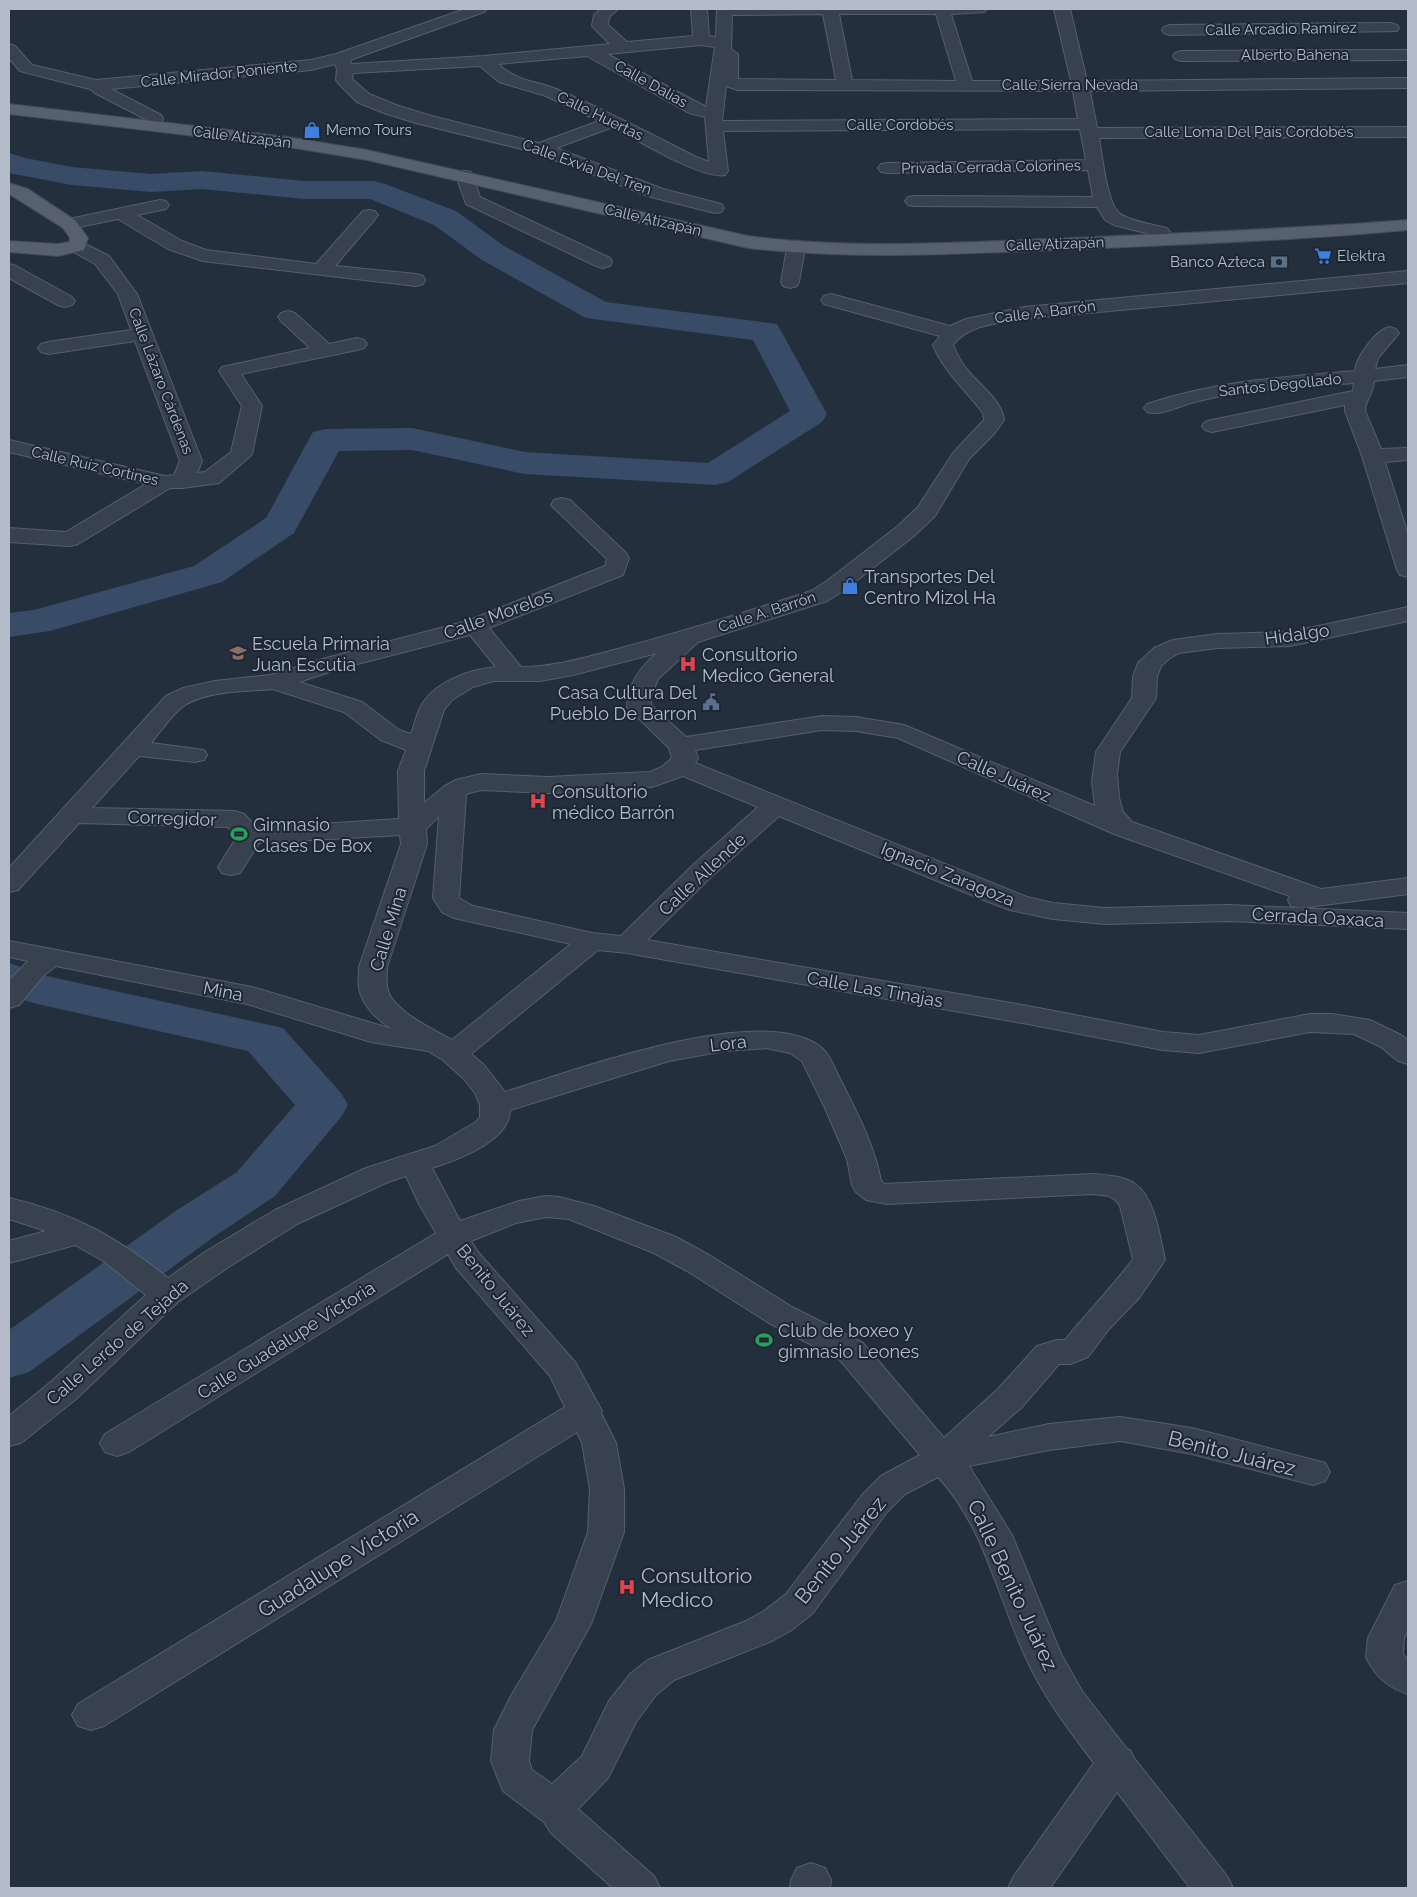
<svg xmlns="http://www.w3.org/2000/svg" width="1417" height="1897" viewBox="0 0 1417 1897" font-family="Raleway,sans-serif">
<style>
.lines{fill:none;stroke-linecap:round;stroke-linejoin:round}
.river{fill:#394c67;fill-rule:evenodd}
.minor-casing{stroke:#565f6c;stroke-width:2}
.major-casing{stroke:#414a57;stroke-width:2}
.minor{fill:#38414e;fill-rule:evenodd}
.major{fill:#56606e;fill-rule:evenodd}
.labels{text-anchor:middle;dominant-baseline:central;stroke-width:4;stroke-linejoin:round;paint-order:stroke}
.far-street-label{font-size:15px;fill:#b4bcc9;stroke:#1d2633}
.far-poi-label{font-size:15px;fill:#b4bcc9;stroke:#1d2633;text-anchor:start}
.poi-label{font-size:18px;fill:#b4bcc9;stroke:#1d2633;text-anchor:start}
.street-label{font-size:18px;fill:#b4bcc9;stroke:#1d2633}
.near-street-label{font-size:21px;fill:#b4bcc9;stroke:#1d2633}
.near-poi-label{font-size:21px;fill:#b4bcc9;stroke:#1d2633;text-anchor:start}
</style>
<rect width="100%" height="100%" fill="#242f3e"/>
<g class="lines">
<g class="river">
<path d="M9,153L25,158L72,167L151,174L202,171L304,181H374L385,184L456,211L504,246L606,302L777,324L827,414L822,422L728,482L715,485L525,474L412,450L339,451L294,533L222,582L50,631L9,637V613L34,610L194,566L266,518L313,432L326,429L412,428L525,452L708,463L790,411L753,340L586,318L482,260L434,225L370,199H304L202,189L151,192L72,185L9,173Z"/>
<path d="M9,963L47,976L283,1028L341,1093L348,1105L341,1117L275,1196L215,1236L29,1372L9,1378V1330L177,1210L237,1172L295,1105L248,1051L33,1003L9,995Z"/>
</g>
<g class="minor-casing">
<g id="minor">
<path d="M465,9H487L484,12L350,60L351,64L484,56L610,44L592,26L594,15L601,9H618L609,17L608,25L627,42L693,36L691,9H707L709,36L716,37L717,9H987L984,12L951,14L972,81H1071L1054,9H1070L1087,81L1408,78V88L1090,91L1097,128L1408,127V137L1099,138C1102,155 1107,203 1119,213C1129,221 1155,225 1167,228L1170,232L1167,236L1161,237L1114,225L1105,220L1097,207L914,206L908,205L905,201L908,197L914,196L1093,197L1088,170L887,173L881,172L878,168L881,164L887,163L1086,160L1080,129L723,131L728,171L725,175C702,180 636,139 613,127L556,148L663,189L721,204L724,208L721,212L715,213L651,197L534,152L416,123L384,113L357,102L338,83L336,80L337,69L335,64L311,70L111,89L161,115L163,119L161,123L155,124L95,93L90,89L20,71L9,58V44L15,46L32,65L96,80L311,60L336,54ZM823,14L836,80L738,79V54L731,49L732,15ZM839,14H936L956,81L852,80ZM701,45L715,47L706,107L607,54ZM587,56L689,113L705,117L709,162L696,157C651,134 607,111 561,91C537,80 519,83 498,64ZM480,66L499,82L546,96L599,121L539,143L428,115L396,105L369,94L352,79L353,73ZM726,86L738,90L1073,91L1078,119L722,121Z"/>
<path d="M1391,23L1397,25L1399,28L1397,31L1170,35L1164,33L1162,30L1164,27L1170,25Z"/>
<path d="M1408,50V60L1181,61L1175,59L1173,56L1175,53L1181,51Z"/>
<path d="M465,171L471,172L480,197L610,258L612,262L610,266L603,268L596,266L466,204L456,176L459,172Z"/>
<path d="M160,200L166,201L169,205L166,209L137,215L182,241L206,250L316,264L363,211L369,210L375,211L378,215L375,219L335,266L416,274L423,276L425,280L423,284L416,286L203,261L168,249L118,219L69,229L63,228L60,224L63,220L69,219Z"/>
<path d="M77,240L109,256L137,294L202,461L197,473L205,472L231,452L242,406L219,371L222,367L310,348L281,321L278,317L281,313L288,311L295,313L329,344L357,338L364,340L367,344L364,348L357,350L241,374L262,406L252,454L248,458L219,483L182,488H170L78,544L70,546L9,542V528L66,532L146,484L9,452V440L165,476L174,475L180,461L135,341L48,354L41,352L38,348L41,344L48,342L131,330L118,294L95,264L70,250L68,246L70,242Z"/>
<path d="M796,242L803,244L805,248L799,282L797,286L790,288L783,286L781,282L787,248L789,244Z"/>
<path d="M9,264L16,266L72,297L75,301L72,305L65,307L58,305L9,278Z"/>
<path d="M1408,271V283L1024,319C1000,323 968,324 953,345C957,355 962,364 969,372C981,386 1002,401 1004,420L994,434L969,459L935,516L914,536L843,591L827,601L698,642L658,679L651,696V705L686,737L822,716L856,717L904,725L1095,806L1092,782L1096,752L1132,698L1133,677L1138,663L1154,648L1173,640L1217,634L1290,632L1408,607V621L1290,646L1217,648L1179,653L1170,658L1161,666L1157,677L1156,698L1120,752L1117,774L1119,798L1123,812L1132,822L1321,889L1408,878V894L1301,908L1291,906L1288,900L1290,896L1114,834L898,738L856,731L822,730L695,750L698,758L695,763L1027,897L1053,903L1105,908L1229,905L1408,913V929L1229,921L1105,924L1053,919L1010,910L986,901L779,816L711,877L647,940L1028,1006L1163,1032L1199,1035L1310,1014H1332L1370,1020L1401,1035L1408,1040V1064L1398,1061L1381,1047L1354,1034L1310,1032L1199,1053L1163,1050L1028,1024L627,953L598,950L471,1054L484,1065L505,1092C571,1072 767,998 823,1049C830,1055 834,1067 838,1075C855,1109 874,1143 881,1181L885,1184L1093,1174C1106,1175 1124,1176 1135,1184C1155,1197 1160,1238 1165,1260L1139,1298L1109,1329L1088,1357L1070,1364H1059L1022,1407L988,1437L1049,1424L1120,1417L1192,1428L1325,1463L1330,1472L1325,1481L1313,1485L1192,1454L1120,1441L1049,1450L969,1466L1012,1535L1061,1654L1082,1691L1127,1749L1130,1750L1134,1758L1227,1876L1233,1888H1190L1117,1792L1050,1888H1008L1014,1876L1094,1763C1069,1730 1043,1696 1026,1658C998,1598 984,1526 938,1477L905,1494L887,1512L812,1614L790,1631L772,1641L674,1680L656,1695L636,1722L608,1778L578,1809L654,1876L660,1888H613L551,1833L544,1822L503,1791L491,1761L494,1730L512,1694L556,1621L588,1532L590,1489L582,1443L577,1432L104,1726L91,1730L78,1726L72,1715L78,1704L565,1407L550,1376L456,1268L448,1254L129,1452L117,1456L105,1452L100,1443L105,1434L436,1233L419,1204L406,1176L388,1182L297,1224L227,1268L178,1302L76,1399L21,1443L9,1446V1416L52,1381L146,1295L105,1262L75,1245L9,1263V1241L46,1231L9,1219V1198C74,1213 116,1237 168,1278L205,1252L275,1210L366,1168L435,1146L476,1122L480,1117V1105L475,1093L464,1079L443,1060L428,1051L371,1042L247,1004L56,966L43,976L19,1005L9,1008V981L28,961L9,957V941L252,987L392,1029C377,1020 362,1005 359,988C358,981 359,973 359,967L401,844L400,835L259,843L240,873L231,875L222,873L218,867L237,837L228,827L79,823L18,890L9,892V868L166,696L183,688L215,681L271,675L326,658L467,621L605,566L607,559L551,505L554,500L562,498L570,500L626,553L629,558L623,575L489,628L521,667C557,667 591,656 625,647C688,630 749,611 811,591L827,581L898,526L918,507L953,453L984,420L983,413C966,390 944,372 933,345L940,336L824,304L821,300L824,296L831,294L950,326L966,319L1024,307ZM470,635L496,667C469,669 432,683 420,708C416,716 414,726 411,734L399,730L362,702L299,682L342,668ZM657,653C640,667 628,684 627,707L669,748L672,758L662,767L650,772L548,777L481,774L456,780L445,786L424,803V771L444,710L452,700L473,687L494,681H540L573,675ZM273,689L344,712L381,740L406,750L398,771L399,819L257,828L244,814L235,811L92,808L139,756L195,762L204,760L207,755L204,750L151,743C160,732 174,712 185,705C210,690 245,692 273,689ZM683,776L758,807L693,865L621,936L592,933L473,906L459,898L466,794L481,790L548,793L652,787ZM439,816L433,898L442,912L454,918L571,944L452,1040C433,1029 390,1010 387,987C386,980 387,973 387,967L427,844L426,829ZM766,1048L790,1053L802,1061L825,1108L847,1159L852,1185L856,1192L866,1200L887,1204L1093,1194C1105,1195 1114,1195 1120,1206L1133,1259C1112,1288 1087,1312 1065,1340H1057L1037,1346L998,1389L944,1438L863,1343L792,1307L709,1255L676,1237L594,1206L559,1197L546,1196L519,1201L460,1221L432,1168C457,1160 510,1141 510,1110L669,1061L724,1051ZM546,1217L569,1219L654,1253L687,1271L769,1323L839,1359L920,1455L881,1476L863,1494L786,1594L764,1611L746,1621L648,1660L630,1674L609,1701L582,1756L552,1784L532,1770L529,1761L532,1730L591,1624L624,1532V1489L616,1443L601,1413L602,1411L575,1362L478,1252L471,1241L516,1223Z"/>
<path d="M1389,327L1396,329L1399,333L1378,358L1375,369L1408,365V377L1374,381C1374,393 1365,400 1365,411L1381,449L1408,448V460L1385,462L1408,535V577L1400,575L1397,570L1362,456L1345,411V405L1212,432L1205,430L1202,426L1205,422L1212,420L1353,391L1354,383C1300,387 1244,388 1191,403C1177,407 1161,416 1147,412L1144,408L1147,404C1217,381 1282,377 1355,371C1356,357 1376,330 1389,327Z"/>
<path d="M1408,1581V1630L1404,1638L1403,1654L1408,1661V1694C1387,1687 1376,1677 1366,1657L1368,1638L1395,1585Z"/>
<path d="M811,1863L825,1868L831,1880L830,1888H790L791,1880L797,1868Z"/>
</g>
</g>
<g class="major-casing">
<g id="major">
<path d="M9,104L288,137L367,150L748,236C847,249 946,243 1046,239C1167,234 1287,229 1408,220V230C1291,241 1174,245 1057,250C954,254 851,260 748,248L367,160L288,147L9,114Z"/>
<path d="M9,183L28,189L75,220L88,238L84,250L58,256L9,252V241L58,244L69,242L70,238L63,228L9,194Z"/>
</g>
</g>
<use href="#minor" class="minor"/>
<use href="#major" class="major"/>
</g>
<defs>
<g id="shop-bare" transform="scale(1.35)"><path d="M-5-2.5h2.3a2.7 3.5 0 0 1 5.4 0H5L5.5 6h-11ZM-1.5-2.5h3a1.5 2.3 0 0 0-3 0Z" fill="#3f7fe0" stroke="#1d2633" stroke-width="2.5" paint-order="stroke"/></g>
<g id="supermarket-bare" transform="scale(1.35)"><path d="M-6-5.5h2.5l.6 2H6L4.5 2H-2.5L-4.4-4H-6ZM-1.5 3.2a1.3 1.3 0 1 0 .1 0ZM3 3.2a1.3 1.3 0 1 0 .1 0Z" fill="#3f7fe0" stroke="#1d2633" stroke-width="2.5" paint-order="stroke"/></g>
<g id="bank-bare" transform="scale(1.35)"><path d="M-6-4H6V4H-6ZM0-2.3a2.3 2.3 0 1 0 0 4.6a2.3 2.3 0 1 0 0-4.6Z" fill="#5c6f8a" stroke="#1d2633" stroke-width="2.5" paint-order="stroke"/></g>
<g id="school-bare" transform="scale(1.35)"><path d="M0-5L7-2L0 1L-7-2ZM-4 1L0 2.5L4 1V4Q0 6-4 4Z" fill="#8d6e63" stroke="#1d2633" stroke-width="2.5" paint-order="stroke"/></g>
<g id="hospital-bare" transform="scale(1.35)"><path d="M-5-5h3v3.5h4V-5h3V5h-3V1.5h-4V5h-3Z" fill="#e0444e" stroke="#1d2633" stroke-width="2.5" paint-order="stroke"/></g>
<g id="civic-bare" transform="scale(1.35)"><path d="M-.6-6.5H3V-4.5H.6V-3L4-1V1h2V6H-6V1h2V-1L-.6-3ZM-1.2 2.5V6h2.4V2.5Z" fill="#5c6f8a" stroke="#1d2633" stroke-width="2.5" paint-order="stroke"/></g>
<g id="stadium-bare" transform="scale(1.35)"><path d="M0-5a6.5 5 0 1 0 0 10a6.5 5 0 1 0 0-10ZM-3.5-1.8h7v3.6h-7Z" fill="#2e9e5b" stroke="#1d2633" stroke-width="2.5" paint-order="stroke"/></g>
</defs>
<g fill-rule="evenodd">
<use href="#shop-bare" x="312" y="130"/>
<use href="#supermarket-bare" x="1323" y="256"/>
<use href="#bank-bare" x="1279" y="262"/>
<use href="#shop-bare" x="850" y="586"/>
<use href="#school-bare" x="238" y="653"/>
<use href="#hospital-bare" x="688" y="664"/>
<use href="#civic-bare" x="711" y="702"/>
<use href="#hospital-bare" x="538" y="801"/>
<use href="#stadium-bare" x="239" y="834"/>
<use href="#stadium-bare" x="764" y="1340"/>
<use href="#hospital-bare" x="627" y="1587"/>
</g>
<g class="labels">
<g class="far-street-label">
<text transform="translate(1281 29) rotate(-1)">Calle Arcadio Ramírez</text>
<text x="1295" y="55">Alberto Bahena</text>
<text transform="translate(219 74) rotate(-6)">Calle Mirador Poniente</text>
<text transform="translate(651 84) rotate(29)">Calle Dalias</text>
<text x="1070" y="85">Calle Sierra Nevada</text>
<text transform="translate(600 116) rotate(26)">Calle Huertas</text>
<text x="900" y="125">Calle Cordobés</text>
<text x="1249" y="132">Calle Loma Del País Cordobés</text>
<text transform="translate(242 137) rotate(7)">Calle Atizapán</text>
<text transform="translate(587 167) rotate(20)">Calle Exvía Del Tren</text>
<text transform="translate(991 167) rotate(-1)">Privada Cerrada Colorines</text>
<text transform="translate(653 220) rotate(13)">Calle Atizapán</text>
<text transform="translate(1055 244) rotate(-2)">Calle Atizapán</text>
<text transform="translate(1045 312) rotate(-7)">Calle A. Barrón</text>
<text transform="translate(161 381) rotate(69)">Calle Lázaro Cárdenas</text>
<text transform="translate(1280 385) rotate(-6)">Santos Degollado</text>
<text transform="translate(95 466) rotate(13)">Calle Ruíz Cortines</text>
<text transform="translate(767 612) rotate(-18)">Calle A. Barrón</text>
</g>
<g class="far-poi-label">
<text x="326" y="130">Memo Tours</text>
<text x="1337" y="256">Elektra</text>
<text x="1265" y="262" text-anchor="end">Banco Azteca</text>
</g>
<g class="poi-label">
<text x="864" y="576">Transportes Del<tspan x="864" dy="21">Centro Mizol Ha</tspan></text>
<text x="252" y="643">Escuela Primaria<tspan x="252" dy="21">Juan Escutia</tspan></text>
<text x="702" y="654">Consultorio<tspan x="702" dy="21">Medico General</tspan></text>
<text x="697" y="692" text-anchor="end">Casa Cultura Del<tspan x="697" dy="21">Pueblo De Barron</tspan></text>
<text x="552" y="791">Consultorio<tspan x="552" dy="21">médico Barrón</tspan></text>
<text x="253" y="824">Gimnasio<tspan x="253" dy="21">Clases De Box</tspan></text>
<text x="778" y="1330">Club de boxeo y<tspan x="778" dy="21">gimnasio Leones</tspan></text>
</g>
<g class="street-label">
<text transform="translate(498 614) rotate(-20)">Calle Morelos</text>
<text transform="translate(1297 634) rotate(-8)">Hidalgo</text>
<text transform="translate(1004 776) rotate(24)">Calle Juárez</text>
<text transform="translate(172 818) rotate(2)">Corregidor</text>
<text transform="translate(702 874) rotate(-43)">Calle Allende</text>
<text transform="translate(948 874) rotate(22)">Ignacio Zaragoza</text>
<text transform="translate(1318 917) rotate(3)">Cerrada Oaxaca</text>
<text transform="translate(388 929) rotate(-73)">Calle Mina</text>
<text transform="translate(875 989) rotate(10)">Calle Las Tinajas</text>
<text transform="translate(223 991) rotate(11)">Mina</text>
<text transform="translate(728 1043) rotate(-7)">Lora</text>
<text transform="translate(496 1290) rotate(51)">Benito Juárez</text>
<text transform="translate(286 1340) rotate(-32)">Calle Guadalupe Victoria</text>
<text transform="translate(117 1342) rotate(-41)">Calle Lerdo de Tejada</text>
</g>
<g class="near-street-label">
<text transform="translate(1232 1453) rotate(14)">Benito Juárez</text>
<text transform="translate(840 1550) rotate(-51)">Benito Juárez</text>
<text transform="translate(338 1563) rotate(-32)">Guadalupe Victoria</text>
<text transform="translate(1013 1585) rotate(65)">Calle Benito Juárez</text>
</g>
<g class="near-poi-label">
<text x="641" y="1575">Consultorio<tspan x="641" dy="24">Medico</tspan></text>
</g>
</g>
<rect width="1417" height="1897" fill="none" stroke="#b4bcc9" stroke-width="20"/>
</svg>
